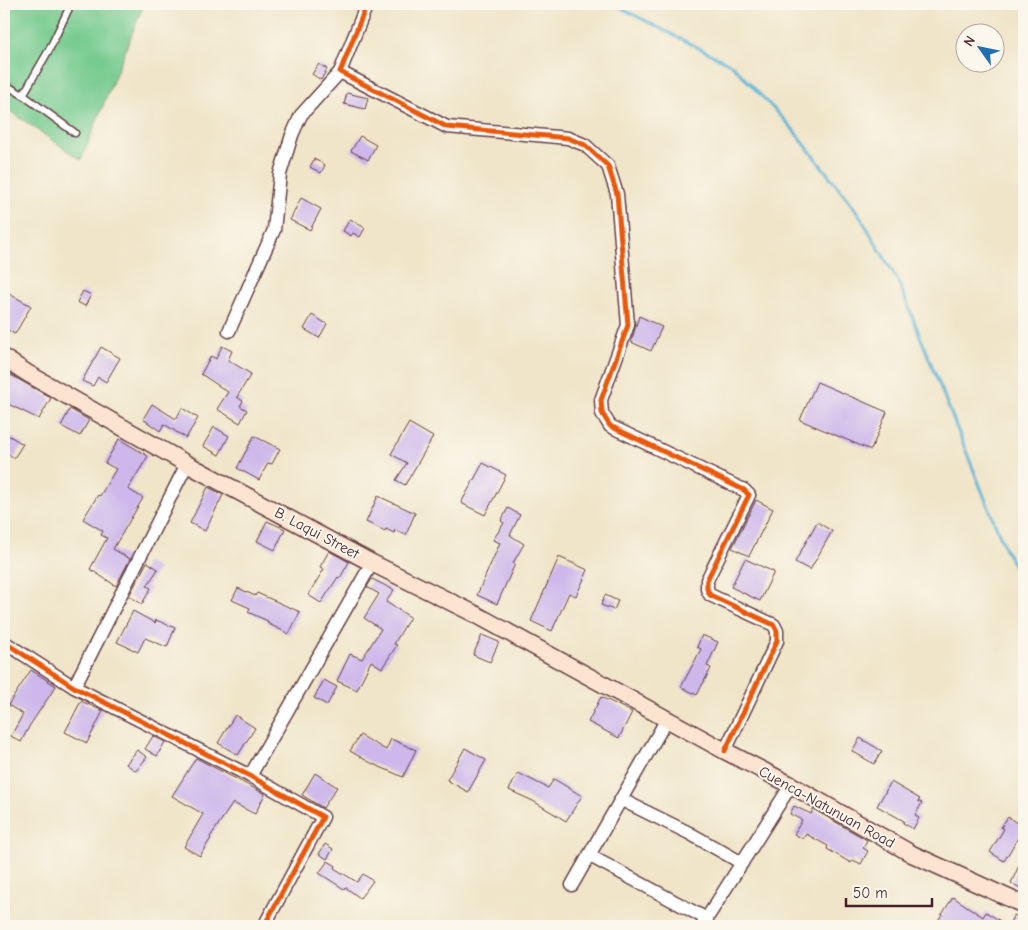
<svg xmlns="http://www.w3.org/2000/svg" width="1028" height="930" viewBox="0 0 1028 930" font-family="'Comic Neue',sans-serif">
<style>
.green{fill:#76cb8f;stroke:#60755d}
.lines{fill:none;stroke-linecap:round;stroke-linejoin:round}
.stream{stroke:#58b2d5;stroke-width:3}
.building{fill:#ceb8eb}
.lane-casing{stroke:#633d43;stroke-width:9}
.street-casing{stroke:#633d43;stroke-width:15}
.secondary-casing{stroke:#633d43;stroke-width:19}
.lane{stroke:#fff;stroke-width:6}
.street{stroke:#fff;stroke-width:12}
.secondary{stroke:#fde4d1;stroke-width:16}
.cycleway-casing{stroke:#fbf7ec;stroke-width:8}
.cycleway{stroke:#e8590c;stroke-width:5}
.labels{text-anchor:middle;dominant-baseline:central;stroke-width:4;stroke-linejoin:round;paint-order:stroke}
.street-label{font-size:15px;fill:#4a1f2b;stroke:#fbf7ec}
</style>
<rect width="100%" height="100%" fill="#fbf7ec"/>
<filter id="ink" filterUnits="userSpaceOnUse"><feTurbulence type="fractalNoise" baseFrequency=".02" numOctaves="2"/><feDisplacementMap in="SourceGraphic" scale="10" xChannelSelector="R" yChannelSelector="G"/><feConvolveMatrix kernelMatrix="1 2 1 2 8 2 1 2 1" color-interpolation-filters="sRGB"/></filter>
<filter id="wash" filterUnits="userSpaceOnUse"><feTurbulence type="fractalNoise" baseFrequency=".0096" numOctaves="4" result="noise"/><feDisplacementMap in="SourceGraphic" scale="20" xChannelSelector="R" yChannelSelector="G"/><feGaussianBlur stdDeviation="1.12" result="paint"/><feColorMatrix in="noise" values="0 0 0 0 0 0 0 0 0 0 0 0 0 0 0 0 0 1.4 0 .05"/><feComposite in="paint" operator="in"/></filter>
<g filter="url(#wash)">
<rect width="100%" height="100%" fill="#f0e5c9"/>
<path class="green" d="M4,4H144L81,160L4,107Z"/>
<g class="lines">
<path class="stream" d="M613,4L732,65L791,127L858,213L898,281L1006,551L1024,584"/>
</g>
<g id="blocks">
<g class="building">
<path d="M319,64L327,69L321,80L312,74Z"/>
<path d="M347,93L368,98L365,109L344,104Z"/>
<path d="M360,136L376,145L368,160L351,151Z"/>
<path d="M314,159L325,165L321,173L310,167Z"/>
<path d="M301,198L321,209L310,230L290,220Z"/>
<path d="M350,219L365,228L360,237L353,233L351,236L343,231Z"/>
<path d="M4,291L31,306L15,334L4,328Z"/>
<path d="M83,291L91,295L85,306L77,302Z"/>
<path d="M312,315L327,324L319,338L304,329Z"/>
<path d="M639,316L662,327L651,351L631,342Z"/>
<path d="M222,346L232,351L228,360L251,374L237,397L243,401L240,406L247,410L240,423L217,409L228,392L201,374L211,356L216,359Z"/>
<path d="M101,347L120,358L106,382L98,377L93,386L82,381Z"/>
<path d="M11,375L51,398L39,419L4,402V387Z"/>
<path d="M817,382L887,412L871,450L800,420Z"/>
<path d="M152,404L176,419L182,408L198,418L186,438L164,424L160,431L143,419Z"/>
<path d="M70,409L89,420L80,436L61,426Z"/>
<path d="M409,423L433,437L405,485L396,480L407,463L391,454Z"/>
<path d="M214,427L229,436L219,455L203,446Z"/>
<path d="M8,435L23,444L14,458L4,451V442Z"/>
<path d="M254,436L280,449L272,464L268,463L259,480L237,468Z"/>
<path d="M119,439L148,456L128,489L143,498L113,549L130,559L116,586L90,569L107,538L101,535L103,531L83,519L98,495L100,496L116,469L105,463Z"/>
<path d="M483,463L506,475L485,515L461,503Z"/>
<path d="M208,487L223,495L205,531L190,523Z"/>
<path d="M378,496L415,513L406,535L395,530L394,533L386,529L385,531L366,522Z"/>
<path d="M756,500L773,509L749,556L732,548Z"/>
<path d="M508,508L520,515L510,535L524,544L513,563L515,564L497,604L477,595L500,543L493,540L504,523L501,521Z"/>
<path d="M267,521L285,529L275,550L257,541Z"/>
<path d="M817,522L832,531L810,570L795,562Z"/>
<path d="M329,551L349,562L340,578L338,577L321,603L308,595L324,569L320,567Z"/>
<path d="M559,557L588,570L576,596L569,593L552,631L531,621Z"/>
<path d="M745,559L774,572L760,601L731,587Z"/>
<path d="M147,562L158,569L147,586L151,588L142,604L129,596Z"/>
<path d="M372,579L394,590L386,602L410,617L394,644L397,645L382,668L371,661L357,690L337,681L350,654L362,659L381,629L364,618L379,594L367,587Z"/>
<path d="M238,588L255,596L257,593L300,612L289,634L267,623L268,621L248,612L250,608L232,600Z"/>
<path d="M605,595L618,601L614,610L601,605Z"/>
<path d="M133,611L155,623L156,620L175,628L167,647L145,638L138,652L117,642Z"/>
<path d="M482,635L499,642L490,662L473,655Z"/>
<path d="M702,635L718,642L707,666L711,668L697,695L681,687L701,649L697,647Z"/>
<path d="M31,670L56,686L30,725L21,742L11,736L23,714L8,705Z"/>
<path d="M324,680L337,687L327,705L314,698Z"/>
<path d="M601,697L632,712L619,738L588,722Z"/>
<path d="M81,701L103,711L87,743L65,732Z"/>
<path d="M235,715L255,728L238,755L218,743Z"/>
<path d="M360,735L386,750L391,739L416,750L403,777L371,763L350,751Z"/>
<path d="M153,736L165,742L157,756L145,749Z"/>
<path d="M860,738L882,751L874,764L852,751Z"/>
<path d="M465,748L486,760L468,792L447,780Z"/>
<path d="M137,750L147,757L136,771L126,764Z"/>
<path d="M196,758L265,794L255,814L233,803L210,837L211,838L200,856L184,847L203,814L172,796Z"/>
<path d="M315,773L337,787L323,808L302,795Z"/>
<path d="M518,773L548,788L554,779L582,796L566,821L533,801L509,790Z"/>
<path d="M891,782L920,799L918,801L922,803L915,815L919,818L913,829L903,823L904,821L877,806Z"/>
<path d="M794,806L811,814L813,809L867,840L863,848L868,851L861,864L853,860L851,863L827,849L828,846L806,834L803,839L794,834L802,820L790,814Z"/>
<path d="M1008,817L1024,828L1004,861L990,852L1004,829L1001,827Z"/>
<path d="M325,844L333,849L327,859L319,854Z"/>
<path d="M1024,855V890L1011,883Z"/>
<path d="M328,861L336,866L334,868L357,882L363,874L373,881L360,898L345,887L344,889L319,873Z"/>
<path d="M953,897L983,917L986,912L1008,926L1014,915L1024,921V926H944L937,922Z"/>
</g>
</g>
</g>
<g filter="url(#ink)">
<use href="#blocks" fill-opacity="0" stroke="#633d43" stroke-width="1"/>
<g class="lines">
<g class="lane-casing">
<g id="lane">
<path d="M4,84L23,95L75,133"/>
<path d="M23,95L49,50L71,4"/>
</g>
</g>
<g class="street-casing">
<g id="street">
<path d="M367,4L340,72L447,127L568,138L585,145L608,166L617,194L628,325L601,400L602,413L610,426L744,490L749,495L707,580V589L710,595L774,625L777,631V641L725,751"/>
<path d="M229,331L274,230L280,174L292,135L301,115L340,72"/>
<path d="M4,642L74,687L250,776L323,817L264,926"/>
<path d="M74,687L187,464"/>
<path d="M250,776L372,563"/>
<path d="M622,800L689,833L742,863"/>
<path d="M590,856L707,919"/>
<path d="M572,885L667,719"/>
<path d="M702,926L791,785"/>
</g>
</g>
<g class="secondary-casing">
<path id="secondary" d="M4,358L27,373L187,464L372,563L475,614L725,751L791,785L912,854L1024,905"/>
</g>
<use href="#lane" class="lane"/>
<use href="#street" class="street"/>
<use href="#secondary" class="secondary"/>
<g class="cycleway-casing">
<g id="cycleway">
<path d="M367,4L340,72L447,127L568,138L585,145L608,166L617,194L628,325L601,400L602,413L610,426L744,490L749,495L707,580V589L710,595L774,625L777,631V641L725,751"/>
<path d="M4,642L74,687L250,776L323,817L264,926"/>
</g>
</g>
<use href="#cycleway" class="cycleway"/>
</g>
</g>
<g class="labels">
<g class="street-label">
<text transform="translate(317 533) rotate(28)">B. Laqui Street</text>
<text transform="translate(827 807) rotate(29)">Cuenca-Natunuan Road</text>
</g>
</g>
<rect width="1028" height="930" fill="none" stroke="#fbf7ec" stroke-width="20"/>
<g transform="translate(980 48) rotate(303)"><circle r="24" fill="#fbf7ec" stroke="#b4a19f"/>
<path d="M0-4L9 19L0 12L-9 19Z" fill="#1f6fb2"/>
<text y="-8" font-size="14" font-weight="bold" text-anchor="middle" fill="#4a1f2b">N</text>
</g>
<path d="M846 898v8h86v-8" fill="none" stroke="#4a1f2b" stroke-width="2.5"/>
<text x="853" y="898" font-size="15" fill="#4a1f2b" stroke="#fbf7ec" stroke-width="4" paint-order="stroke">50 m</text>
</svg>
